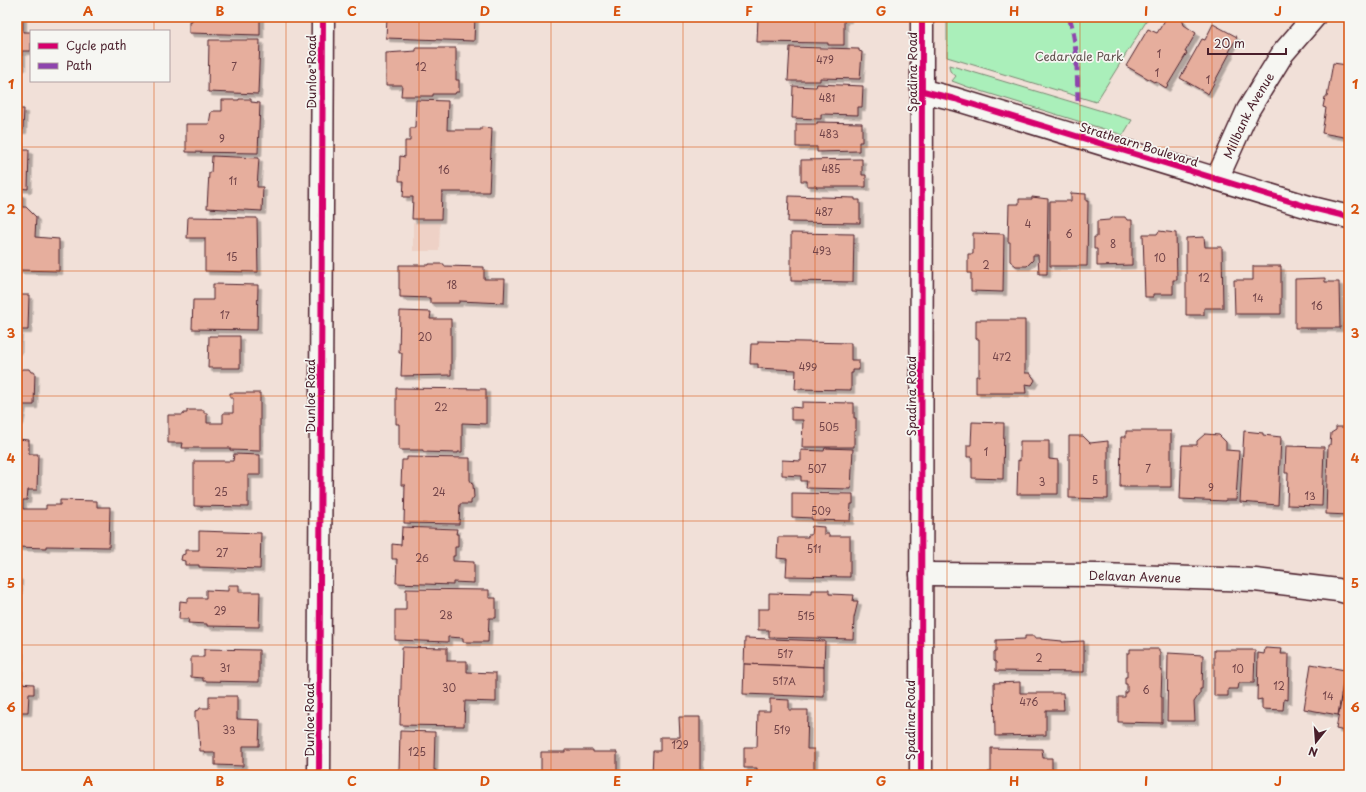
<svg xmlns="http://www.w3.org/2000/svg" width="1366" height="792" viewBox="0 0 1366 792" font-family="'Playpen Sans',sans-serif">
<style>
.built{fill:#eed1c6}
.green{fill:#aaefba;stroke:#7a8772}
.building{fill:#e6ae9d;stroke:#4a1f2b;filter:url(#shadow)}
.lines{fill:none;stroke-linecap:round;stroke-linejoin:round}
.minor-casing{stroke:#4a1f2b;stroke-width:25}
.tertiary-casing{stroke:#4a1f2b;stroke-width:25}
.minor{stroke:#f6f6f2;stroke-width:22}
.tertiary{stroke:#f6f6f2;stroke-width:22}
.quiet{stroke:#8e44ad;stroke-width:5;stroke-dasharray:10 5;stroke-linecap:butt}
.cycleway-casing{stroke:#f6f6f2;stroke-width:8}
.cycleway{stroke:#d6006c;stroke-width:6}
.grid{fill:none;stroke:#d8530f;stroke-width:1;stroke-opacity:0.55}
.labels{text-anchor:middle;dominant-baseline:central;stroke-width:3.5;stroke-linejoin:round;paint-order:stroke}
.number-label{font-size:10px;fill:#714348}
.park-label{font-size:12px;fill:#62534f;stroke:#f6f6f2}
.street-label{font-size:12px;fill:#4a1f2b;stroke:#f6f6f2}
.neatline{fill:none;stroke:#d8530f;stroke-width:1.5}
.grid-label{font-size:13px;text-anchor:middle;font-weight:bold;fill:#d8530f}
</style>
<defs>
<filter id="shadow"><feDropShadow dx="3.5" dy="3.5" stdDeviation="0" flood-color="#0004"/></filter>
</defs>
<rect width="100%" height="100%" fill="#f1e0d8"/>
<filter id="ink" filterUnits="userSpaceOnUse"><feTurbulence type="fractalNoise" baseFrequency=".025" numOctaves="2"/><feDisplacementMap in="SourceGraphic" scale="8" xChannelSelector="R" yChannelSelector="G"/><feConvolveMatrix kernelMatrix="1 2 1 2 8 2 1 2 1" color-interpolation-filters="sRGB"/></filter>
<g filter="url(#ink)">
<path class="built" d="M413,223H440L439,251H413Z"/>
<g class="green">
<path d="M947,17H1149L1096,102L947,57Z"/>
<path d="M949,65L1132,120L1123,135L968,87L952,81L956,76L950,71Z"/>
</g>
<g class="building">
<path d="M17,17H23V32H31V51H22V67H17Z"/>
<path d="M192,17H260V35L189,33V21H192Z"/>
<path d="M387,17H475L474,41L386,38Z"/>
<path d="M758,17H848V19H844V45H828V43L757,42Z"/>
<path d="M1167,17H1177L1182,19L1184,25L1196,33L1185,52L1187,53L1166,88L1155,81L1154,82L1126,66L1148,29L1157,33Z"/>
<path d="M1213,24L1237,37L1229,52L1230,53L1208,94L1180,78L1202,39L1205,40Z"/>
<path d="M209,40H260L258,94L208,92Z"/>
<path d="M790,47L859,49V51L862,52L860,79L820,78V81H788Z"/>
<path d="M416,48H456V80H459V92H456L455,94H433V96H401L402,85H386V53L416,51Z"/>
<path d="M1333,63L1347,65L1349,63V138L1322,133L1326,108L1323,107L1325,97H1327Z"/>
<path d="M817,84L863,86L862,107H858V115L821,114V119L792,118L793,86L816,87Z"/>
<path d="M239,99H251V102L260,103L258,153L186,152V124H209L211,112L214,111H222V100H239Z"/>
<path d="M416,100L448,101L447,130H481V127L492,128L489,192H442L441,219H412L413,197H403L404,181H399L400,156L405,157V141H410V128H415Z"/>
<path d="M17,109H24L23,130H17Z"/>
<path d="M817,122L862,123V142H859V151L817,152V147H796V124H817Z"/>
<path d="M17,140H20L19,150H29L28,189L17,188Z"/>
<path d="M212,156L259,158L257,187H263L262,211L207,208L209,173H211Z"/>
<path d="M862,159V175H866V187H816V186H807V181H801V160Z"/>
<path d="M17,193L22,194V207H26L36,217L35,237L59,239V271L17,270Z"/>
<path d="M1071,193L1086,194V201H1088L1087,266H1050V201H1071Z"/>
<path d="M789,196L855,198V200H860V223L788,222Z"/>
<path d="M1032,197L1048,199L1047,274H1039L1038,255H1033V260L1027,266H1016L1010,261V242H1008L1009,204H1019V199H1032Z"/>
<path d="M188,217L257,218L258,272L205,271V238H187Z"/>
<path d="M1114,217H1125L1127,220H1132V265L1097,266V249H1094V237H1097V221L1109,220Z"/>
<path d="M1159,231L1176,233L1177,280H1173V294H1153V297H1145L1143,234H1157Z"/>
<path d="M791,233L854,234L853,282L791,281Z"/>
<path d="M973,233L1004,234L1003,292L971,291V273H968V254H973Z"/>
<path d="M1204,237L1205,247H1222L1223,308H1204V315H1186V238Z"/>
<path d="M429,264H444V266L484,267V279H505L504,303L459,301V303H430V298L400,297V289H399V265H429Z"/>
<path d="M1253,266H1281V314H1235L1234,280H1253Z"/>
<path d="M1325,278V282H1339L1340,328H1295V279Z"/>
<path d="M213,284L258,285L257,330L192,329L193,300H213Z"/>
<path d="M17,295H29L28,330H19L18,351Z"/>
<path d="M400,311L431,312L430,319H451V375L401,376L402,353H399Z"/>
<path d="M976,320H1025V373H1030L1035,380L1032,385L1025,384L1026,393H976V376H979V339H976Z"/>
<path d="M209,336H240V368H208Z"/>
<path d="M758,341L851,343V360H859V370H853V373H851V390L795,389L796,370L758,368V364H750L751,344H758Z"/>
<path d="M22,369H29L31,372H35L34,405H23L20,421H17V372H19Z"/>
<path d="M396,388L486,389V424L462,423V452H458V453L423,452V450H399V424H396Z"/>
<path d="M230,393H260V451L230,450V448H182L183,443H168V415H183L184,413H187V410H204V413H207V423H223V413H233V398H230Z"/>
<path d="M802,402L854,403V418H856V431H854V447H802L803,420H791V407L802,408Z"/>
<path d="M972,422L1004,423L1003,479L972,478V457H967V445H971Z"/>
<path d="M1336,427H1349V515L1326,514L1328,445H1330L1331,433L1336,430Z"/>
<path d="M1126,431H1171V487H1120L1121,437H1126Z"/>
<path d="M1244,431L1263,433V435L1281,437L1278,505L1240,502Z"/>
<path d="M1205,434L1219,435L1226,442V450L1239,451L1236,500H1225V501L1180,499L1182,445H1197V441Z"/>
<path d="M1069,436H1083L1090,443L1108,441V499L1069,498Z"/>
<path d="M17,439L29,440V454H38L37,490H28L27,500H23V509H46V505H60V500L97,501V507H110L109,547L46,546V548L17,547Z"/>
<path d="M1020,441H1049V459L1058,460V494H1017L1018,460L1020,461Z"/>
<path d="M1286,446L1324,447L1322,506L1287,505L1288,473H1285Z"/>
<path d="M825,448L853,449L851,489L806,488L807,481H801V476L782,475V460L801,461V450L824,451Z"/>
<path d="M234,454L260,455V475H248V507L194,506V461H233Z"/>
<path d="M407,457L470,458V480L473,485L474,497L471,501V504H460L459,524L404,523L405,485H401L402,460H407Z"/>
<path d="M792,493L853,494V504H851L850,521L812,520V518L792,517Z"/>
<path d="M812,526L824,527V534H829V536H850V577L786,576L787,559L777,558L778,537H808V535H811Z"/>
<path d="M402,527L457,529L456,534H458V547H455V556H453V561L474,562V583L453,582V585L396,583L397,559H392V544L401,545Z"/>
<path d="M199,531L261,533L260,569L199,567V565H185V561L181,560L182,555L185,554V550H199Z"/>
<path d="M17,576L19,577L18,615H17Z"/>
<path d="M228,585H239V592H260L259,627L207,626V624L188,623L189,619H179L180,601L188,602V598H206V590L228,591Z"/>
<path d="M406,589L489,590V598H496V618H489L488,642H463V638L448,637V642L395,640V610H406Z"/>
<path d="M812,590H829V594L854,595L853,601H858L854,618L853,639L769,637V630H758V609H769V593L812,594Z"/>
<path d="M1025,636H1034V638H1041V639L1062,641V642L1084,641V672L996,671V662L994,661V652H996V640L1025,639Z"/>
<path d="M745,638L825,641L824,667L744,664Z"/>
<path d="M402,647L447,648V661H467V672L496,673V702L465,701L464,726L400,725Z"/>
<path d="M1265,648L1282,649L1281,654H1289L1288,700L1284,699L1283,710L1262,709V699L1257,700L1258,653L1264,654Z"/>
<path d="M204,649L259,650V682L203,681V678L191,677V657H204Z"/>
<path d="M1130,649H1159V652H1160V670H1162L1161,697H1162V723L1118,722V697H1125V692H1127V684H1125V677H1127V653H1130Z"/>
<path d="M17,650H20L19,675H17Z"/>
<path d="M1214,650H1255L1254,683H1239L1238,689H1228V696H1214Z"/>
<path d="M1168,653L1203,655L1202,689H1200V693L1194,702L1195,721H1167Z"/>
<path d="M744,664L824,667V697L743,694Z"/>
<path d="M1311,664L1345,670L1338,715L1304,709Z"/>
<path d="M1348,664H1349V732L1336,729Z"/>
<path d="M1020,682V693H1063L1064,710H1046V735L995,736L994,683Z"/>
<path d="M17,683L34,684V694H29L28,712H17Z"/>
<path d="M209,696H237V719L260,720L259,746H243V766L215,765V753H205L204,751H200L198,721L195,720V711L199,710L200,708H209Z"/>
<path d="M770,699L789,700V710H808L807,749H814V775L757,774V768H744V747H757L758,711H770Z"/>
<path d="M679,717H700V775H652L653,751H660V737H680Z"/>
<path d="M400,731L435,732L434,770H436V775H396V770H399Z"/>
<path d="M991,748L1042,749L1043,758H1052V769H1054V773L1058,772V775H988V772H991Z"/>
<path d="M565,750H593V752H617V775H541V752H565Z"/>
</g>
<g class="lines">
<g class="minor-casing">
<g id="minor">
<path d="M923,91L955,99L1312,208L1349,217"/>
<path id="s1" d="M1217,179L1248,110L1283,53L1314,17"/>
<path id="s2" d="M921,574L1100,575L1255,580L1338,590L1349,593"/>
<path d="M319,775L323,17"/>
</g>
</g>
<g class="tertiary-casing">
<path id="tertiary" d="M921,775L922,17"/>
</g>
<use href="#minor" class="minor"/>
<use href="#tertiary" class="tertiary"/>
<path class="quiet" d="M1069,17C1078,43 1077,73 1078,101"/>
<g class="cycleway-casing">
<g id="cycleway">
<path d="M923,91L955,99L1312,208L1349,217"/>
<path d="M319,775L323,17"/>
<path d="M921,775L922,17"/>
</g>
</g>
<use href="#cycleway" class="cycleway"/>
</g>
</g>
<path class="grid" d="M154,17V31M286,17V775M419,17V775M551,17V775M683,17V775M815,17V775M947,17V775M1080,17V775M1212,17V775M154,81V775M17,147H1349M17,271H1349M17,396H1349M17,521H1349M17,645H1349"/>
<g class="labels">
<g class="number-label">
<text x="1159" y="53">1</text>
<text x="825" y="59">479</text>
<text x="234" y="66">7</text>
<text x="421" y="66">12</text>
<text x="1157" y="72">1</text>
<text x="1208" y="79">1</text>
<text x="827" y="97">481</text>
<text x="829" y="133">483</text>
<text x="222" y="138">9</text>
<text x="831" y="168">485</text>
<text x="444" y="169">16</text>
<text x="233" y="180">11</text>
<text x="824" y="211">487</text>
<text x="1028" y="223">4</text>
<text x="1069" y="233">6</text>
<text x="1113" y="243">8</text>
<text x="822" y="250">493</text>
<text x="232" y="256">15</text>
<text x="1160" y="257">10</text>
<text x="986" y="264">2</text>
<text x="1204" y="277">12</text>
<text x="452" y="284">18</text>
<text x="1258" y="297">14</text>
<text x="1317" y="305">16</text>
<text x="225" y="314">17</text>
<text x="425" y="336">20</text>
<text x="1002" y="356">472</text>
<text x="808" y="366">499</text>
<text x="441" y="406">22</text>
<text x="829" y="426">505</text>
<text x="986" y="451">1</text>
<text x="817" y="468">507</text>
<text x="1148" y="468">7</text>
<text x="1095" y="479">5</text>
<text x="1042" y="481">3</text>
<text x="1211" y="487">9</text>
<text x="221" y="491">25</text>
<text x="439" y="491">24</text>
<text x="1310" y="495">13</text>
<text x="821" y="510">509</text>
<text x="814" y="548">511</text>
<text x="222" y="552">27</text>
<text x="422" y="557">26</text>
<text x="220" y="610">29</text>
<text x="446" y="614">28</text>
<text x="806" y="615">515</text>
<text x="785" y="653">517</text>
<text x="1039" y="657">2</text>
<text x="225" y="667">31</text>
<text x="1238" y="668">10</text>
<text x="784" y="680">517A</text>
<text x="1279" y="685">12</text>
<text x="449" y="687">30</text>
<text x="1146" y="689">6</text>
<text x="1328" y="695">14</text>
<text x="1029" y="701">476</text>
<text x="229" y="729">33</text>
<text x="782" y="729">519</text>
<text x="680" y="744">129</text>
<text x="417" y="751">125</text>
</g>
<g class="park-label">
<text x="1079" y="56">Cedarvale Park</text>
</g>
<g class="street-label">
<text transform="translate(311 72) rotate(-90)">Dunloe Road</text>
<text transform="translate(912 72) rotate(-90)">Spadina Road</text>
<text stroke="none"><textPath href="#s1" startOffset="71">Millbank Avenue</textPath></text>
<text transform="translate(1139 144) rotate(17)">Strathearn Boulevard</text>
<text transform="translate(310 396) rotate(-90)">Dunloe Road</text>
<text transform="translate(911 396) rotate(-90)">Spadina Road</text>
<text stroke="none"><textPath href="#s2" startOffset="214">Delavan Avenue</textPath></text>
<text transform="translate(309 720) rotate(-90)">Dunloe Road</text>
<text transform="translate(910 720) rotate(-90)">Spadina Road</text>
</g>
</g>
<rect width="1366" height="792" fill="none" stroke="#f6f6f2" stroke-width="44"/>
<rect x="30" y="30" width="140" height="52" fill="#f6f6f2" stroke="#b1a0a2"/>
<rect x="38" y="43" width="20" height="6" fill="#d6006c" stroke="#b1a0a2"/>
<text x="66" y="50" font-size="12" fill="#4a1f2b">Cycle path</text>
<rect x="38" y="63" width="20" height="6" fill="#8e44ad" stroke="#b1a0a2"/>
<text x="66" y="70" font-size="12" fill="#4a1f2b">Path</text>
<g transform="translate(1316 742) rotate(197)" stroke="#f6f6f2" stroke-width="3" paint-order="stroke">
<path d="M0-3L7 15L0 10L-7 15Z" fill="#4a1f2b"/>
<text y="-6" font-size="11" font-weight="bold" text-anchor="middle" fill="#4a1f2b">N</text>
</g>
<path d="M1208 48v6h78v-6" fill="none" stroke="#4a1f2b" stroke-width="2"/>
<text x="1214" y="48" font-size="12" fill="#4a1f2b" stroke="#f6f6f2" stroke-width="3" paint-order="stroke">20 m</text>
<rect x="22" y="22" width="1322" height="748" class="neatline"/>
<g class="grid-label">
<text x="88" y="16">A</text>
<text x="220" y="16">B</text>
<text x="352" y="16">C</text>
<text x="485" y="16">D</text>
<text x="617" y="16">E</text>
<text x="749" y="16">F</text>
<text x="881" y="16">G</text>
<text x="1014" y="16">H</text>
<text x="1146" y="16">I</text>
<text x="1278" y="16">J</text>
<text x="11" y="89">1</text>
<text x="1355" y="89">1</text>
<text x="11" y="214">2</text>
<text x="1355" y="214">2</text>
<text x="11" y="338">3</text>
<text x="1355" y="338">3</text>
<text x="11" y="463">4</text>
<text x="1355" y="463">4</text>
<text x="11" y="588">5</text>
<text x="1355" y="588">5</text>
<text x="11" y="712">6</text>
<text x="1355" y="712">6</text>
<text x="88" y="786">A</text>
<text x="220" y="786">B</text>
<text x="352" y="786">C</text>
<text x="485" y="786">D</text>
<text x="617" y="786">E</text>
<text x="749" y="786">F</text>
<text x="881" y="786">G</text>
<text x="1014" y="786">H</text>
<text x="1146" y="786">I</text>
<text x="1278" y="786">J</text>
</g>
</svg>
